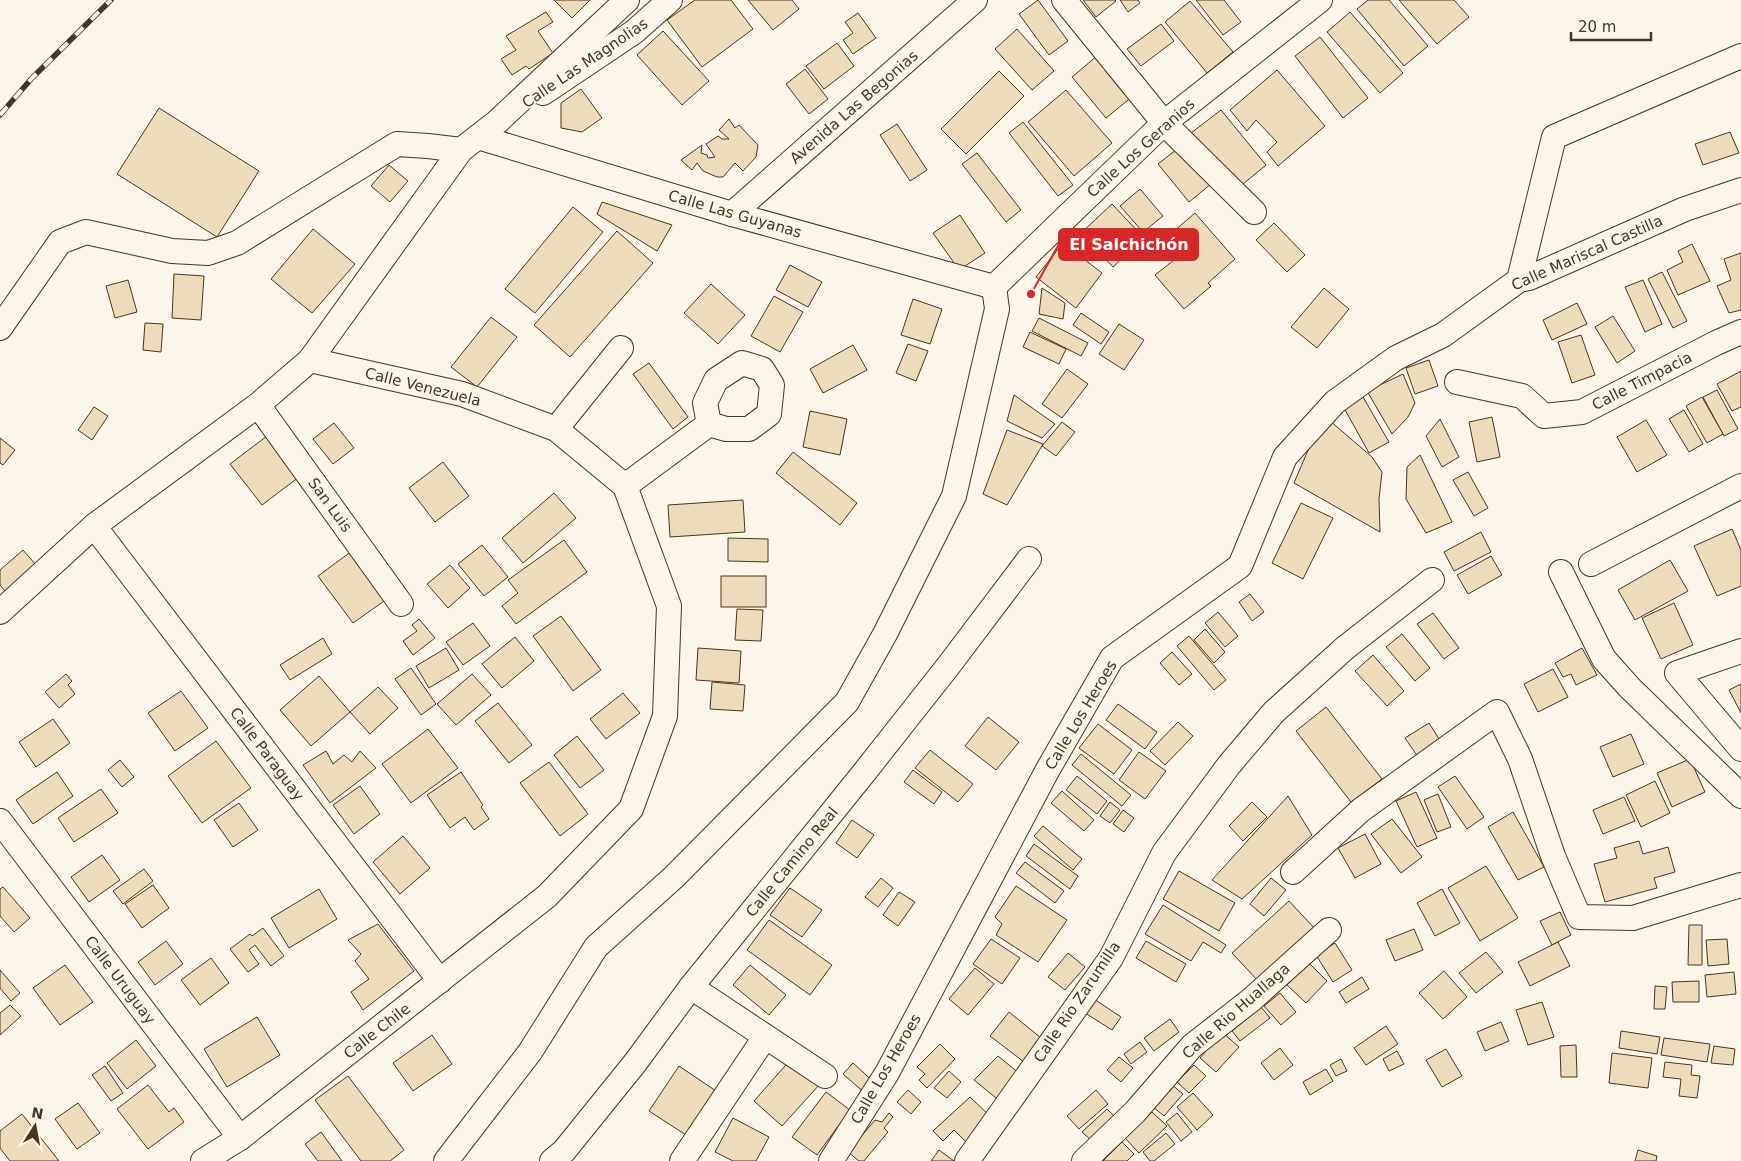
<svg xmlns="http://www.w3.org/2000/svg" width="1741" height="1161" viewBox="0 0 1741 1161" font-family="'DejaVu Sans',sans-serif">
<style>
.building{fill:#ecdcbc;stroke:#4a3520}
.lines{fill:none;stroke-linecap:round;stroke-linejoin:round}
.minor-casing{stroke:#4a3520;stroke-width:26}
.minor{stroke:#fbf6e9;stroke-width:24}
.rail-casing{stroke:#4a3520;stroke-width:5.5}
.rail{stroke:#fbf6e9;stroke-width:4;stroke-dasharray:11;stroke-linecap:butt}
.labels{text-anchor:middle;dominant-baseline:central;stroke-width:4;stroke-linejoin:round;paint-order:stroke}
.street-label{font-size:15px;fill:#4a3520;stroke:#fbf6e9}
.leader{fill:none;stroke:#d62828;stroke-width:2}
.callout-dot{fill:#d62828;stroke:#fbf6e9;stroke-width:2}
.callout{fill:#d62828;stroke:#d62828;stroke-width:2}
.callout-label{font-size:16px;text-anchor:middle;font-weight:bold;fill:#fff}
</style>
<rect width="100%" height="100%" fill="#fbf6e9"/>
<g class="building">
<path d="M554,0H590L572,18Z"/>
<path d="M695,0H731L753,29L702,67L667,20Z"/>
<path d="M748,0H792L799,9L773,30Z"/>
<path d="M1038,0L1068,41L1049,55L1019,14Z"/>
<path d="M1083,0H1115L1116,1L1096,17Z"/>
<path d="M1120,0H1138L1140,3L1128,12Z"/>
<path d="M1196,0H1224L1241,22L1223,35Z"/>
<path d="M1368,0H1389L1428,46L1404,66L1357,9Z"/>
<path d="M1399,0H1454L1469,17L1437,44Z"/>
<path d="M1190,1L1233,52L1207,73L1165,22Z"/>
<path d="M546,12L553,22L538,31L553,53L529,69L526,66L512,75L501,59L516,50L506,36Z"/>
<path d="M1350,12L1403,73L1380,93L1327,32Z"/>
<path d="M858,13L876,38L853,54L843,40L853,33L845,22Z"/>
<path d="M1161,24L1174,41L1141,66L1127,49Z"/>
<path d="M1017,29L1054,71L1032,90L995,49Z"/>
<path d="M663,31L709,81L682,105L637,55Z"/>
<path d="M1320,37L1368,98L1343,118L1295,56Z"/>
<path d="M837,43L854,66L824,89L806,66Z"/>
<path d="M1098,55L1133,96L1106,118L1072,77Z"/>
<path d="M805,69L828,99L809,114L786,84Z"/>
<path d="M1277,70L1325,126L1278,166L1267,152L1277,142L1256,120L1247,131L1230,110Z"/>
<path d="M999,71L1024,96L966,154L941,129Z"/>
<path d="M581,89L602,118L582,132L561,128V103Z"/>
<path d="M1066,90L1112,143L1074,176L1028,122Z"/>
<path d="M159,108L259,171L217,237L117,174Z"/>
<path d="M1221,110L1266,165L1237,189L1191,133Z"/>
<path d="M729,119L735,128L739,125L758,145L756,157L743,171L735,163L723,177H717L703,171L697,163L692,170L681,160L702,145L701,153L707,155L708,158L715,157L706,144L718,136L722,139H729L719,130Z"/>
<path d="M1023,122L1073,185L1058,196L1009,133Z"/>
<path d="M897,124L927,170L910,181L880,135Z"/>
<path d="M1730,132L1739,153L1703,165L1695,144Z"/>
<path d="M1181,146L1211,184L1189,202L1158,164Z"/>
<path d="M977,153L1021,210L1006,222L962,164Z"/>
<path d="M389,165L408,181L390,202L371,186Z"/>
<path d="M1140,189L1163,216L1143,232L1120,206Z"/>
<path d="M602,202L672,225L657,251L597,214Z"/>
<path d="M1112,204L1144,238L1113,267L1081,233Z"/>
<path d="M573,207L603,232L535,313L505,289Z"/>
<path d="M1195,213L1235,259L1208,283L1211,286L1184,309L1155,275L1174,260L1160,243Z"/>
<path d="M960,215L985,253L959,270L933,233Z"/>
<path d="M1274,223L1305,255L1287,272L1256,240Z"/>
<path d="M313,229L355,264L312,313L271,279Z"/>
<path d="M617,231L653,263L570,357L534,325Z"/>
<path d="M1063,243L1102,273L1076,308L1036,277Z"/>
<path d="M1692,244L1710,281L1678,295L1667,270L1683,262L1678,251Z"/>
<path d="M1741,253V310L1729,313L1717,286L1731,280L1724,259Z"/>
<path d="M790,265L822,282L808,307L776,290Z"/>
<path d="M1662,272L1687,321L1673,328L1648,279Z"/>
<path d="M174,274L204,276L201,320L172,318Z"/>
<path d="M128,280L137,312L115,318L106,286Z"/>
<path d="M1643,280L1662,324L1645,332L1625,287Z"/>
<path d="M711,284L745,315L718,344L684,313Z"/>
<path d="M1042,288L1065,303L1063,319L1039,314Z"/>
<path d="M1324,288L1349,309L1317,348L1291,327Z"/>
<path d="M774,296L803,312L780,352L751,336Z"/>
<path d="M913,299L942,309L930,344L901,335Z"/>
<path d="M1577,303L1587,324L1552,340L1543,320Z"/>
<path d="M1081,313L1109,332L1101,344L1073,325Z"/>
<path d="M1613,316L1635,351L1617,363L1595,327Z"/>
<path d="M491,317L517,337L477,387L451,367Z"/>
<path d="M1039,318L1088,343L1081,356L1032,331Z"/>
<path d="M145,323L163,324L161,352L143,350Z"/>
<path d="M1119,324L1144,340L1124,370L1099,354Z"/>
<path d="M1030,332L1066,349L1059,364L1023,347Z"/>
<path d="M1581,335L1595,375L1572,383L1558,342Z"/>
<path d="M908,344L928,351L916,381L896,373Z"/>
<path d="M853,345L867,370L823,393L810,369Z"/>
<path d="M1429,360L1438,386L1415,394L1406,368Z"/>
<path d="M649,363L688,417L673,429L633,374Z"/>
<path d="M1067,369L1088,384L1062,418L1042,404Z"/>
<path d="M1741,371V407L1732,411L1717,384Z"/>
<path d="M1403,374L1415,403L1408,417L1392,434L1367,391Z"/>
<path d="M1717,390L1738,429L1724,436L1703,397Z"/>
<path d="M1014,395L1055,424L1042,438L1007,421Z"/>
<path d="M1363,397L1389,442L1369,453L1344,408Z"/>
<path d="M1702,397L1723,434L1707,443L1686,406Z"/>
<path d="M94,407L108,416L92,440L78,430Z"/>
<path d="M1684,410L1703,444L1689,452L1669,419Z"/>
<path d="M810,411L847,419L840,455L803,447Z"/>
<path d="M1492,417L1500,457L1477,462L1469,422Z"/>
<path d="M1440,419L1459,457L1442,467L1426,436Z"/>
<path d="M1329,420L1372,457L1382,472L1379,499L1380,532L1294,483L1309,448Z"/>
<path d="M1646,420L1667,455L1637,472L1617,437Z"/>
<path d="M1062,422L1075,432L1056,456L1042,446Z"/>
<path d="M334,423L354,448L333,464L313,439Z"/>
<path d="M1007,430L1043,444L1007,505L983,494Z"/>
<path d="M267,436L299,477L262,505L230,464Z"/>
<path d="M0,438L15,450L3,465L0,463Z"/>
<path d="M793,452L857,503L840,525L776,473Z"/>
<path d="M1420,455L1452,522L1426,533L1406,499L1407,467Z"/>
<path d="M443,462L469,496L435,522L409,488Z"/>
<path d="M1468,472L1488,508L1474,516L1453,480Z"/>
<path d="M554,493L576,518L523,563L502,538Z"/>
<path d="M743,500L745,532L670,537L668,505Z"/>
<path d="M1301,503L1333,518L1303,579L1272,563Z"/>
<path d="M1732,529L1741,550V586L1717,596L1694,546Z"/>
<path d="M1481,532L1491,552L1454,571L1444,552Z"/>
<path d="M728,538L768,539V562L728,561Z"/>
<path d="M564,540L587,572L516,624L502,606L518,593L508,580Z"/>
<path d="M482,545L508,577L484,596L458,564Z"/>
<path d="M23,550L36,565L5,591L0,585V570Z"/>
<path d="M352,551L387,599L353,623L318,576Z"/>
<path d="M1491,556L1502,575L1468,594L1457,575Z"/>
<path d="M1670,560L1688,591L1635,620L1618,590Z"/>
<path d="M450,565L470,588L448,608L427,584Z"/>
<rect x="721" y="576" width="45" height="31"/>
<path d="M1250,594L1264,612L1252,621L1239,602Z"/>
<path d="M1674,603L1693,645L1661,659L1642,618Z"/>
<path d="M737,609L763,610L761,641L735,640Z"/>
<path d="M1218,612L1238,636L1225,647L1205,623Z"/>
<path d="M1433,613L1459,648L1444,659L1417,624Z"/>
<path d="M561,616L601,670L573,691L533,636Z"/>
<path d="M419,619L435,638L413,655L403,641L417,631L412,625Z"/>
<path d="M473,623L490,646L463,665L446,642Z"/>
<path d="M1205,629L1225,652L1214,663L1194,640Z"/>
<path d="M1402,634L1430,668L1415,681L1386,647Z"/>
<path d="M1189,636L1226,680L1214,690L1177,646Z"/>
<path d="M515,637L534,661L502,688L482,664Z"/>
<path d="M323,638L332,654L290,680L280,665Z"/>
<path d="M446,648L459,670L429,688L416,666Z"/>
<path d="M698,648L741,651L739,683L696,680Z"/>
<path d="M1582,648L1597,675L1576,685L1571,674L1563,677L1555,663Z"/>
<path d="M1172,652L1192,674L1179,685L1160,663Z"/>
<path d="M1373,655L1404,691L1387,706L1355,671Z"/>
<path d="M411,668L436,704L421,715L395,679Z"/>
<path d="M1553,669L1568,697L1538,712L1524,684Z"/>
<path d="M66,674L72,681L68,685L75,694L59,708L45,692Z"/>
<path d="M472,674L491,695L456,725L437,704Z"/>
<path d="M319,676L350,712L311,746L280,710Z"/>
<path d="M712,682L745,685L743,711L710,709Z"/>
<path d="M1741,684V713L1729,690Z"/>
<path d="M378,687L398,708L370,734L350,712Z"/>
<path d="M181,691L208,728L175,751L148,713Z"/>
<path d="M623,693L640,713L606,739L590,719Z"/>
<path d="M498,703L532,745L509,763L475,721Z"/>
<path d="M1118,704L1157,732L1145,749L1106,720Z"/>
<path d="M1326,707L1382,779L1351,802L1296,731Z"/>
<path d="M988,717L1019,742L996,770L965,746Z"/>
<path d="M53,719L70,743L36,767L19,742Z"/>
<path d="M1178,722L1193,736L1165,765L1150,751Z"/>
<path d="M1429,723L1441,742L1418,757L1405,738Z"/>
<path d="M1098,724L1132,750L1114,774L1079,748Z"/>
<path d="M428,729L458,768L411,803L382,764Z"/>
<path d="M1631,734L1644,764L1613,777L1600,747Z"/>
<path d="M577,736L604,770L580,788L554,755Z"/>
<path d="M216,741L251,788L202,823L168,776Z"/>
<path d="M930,750L973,784L958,802L915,768Z"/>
<path d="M326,751L333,764L344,755L352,762L360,751L376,768L330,803L303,765Z"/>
<path d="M1139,752L1166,771L1145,799L1119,780Z"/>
<path d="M1081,754L1131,795L1122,806L1072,765Z"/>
<path d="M1690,759L1705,792L1672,807L1657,773Z"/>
<path d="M120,760L134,777L122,787L108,770Z"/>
<path d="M549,762L588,814L560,836L520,783Z"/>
<path d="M913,770L942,792L934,804L904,782Z"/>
<path d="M57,772L73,796L33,824L16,800Z"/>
<path d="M461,772L483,805L481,807L489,819L474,830L465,817L450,828L427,795Z"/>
<path d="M1077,776L1107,801L1097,814L1066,790Z"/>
<path d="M1455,776L1484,817L1467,829L1438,787Z"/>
<path d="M1655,781L1670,813L1641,827L1626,795Z"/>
<path d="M360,786L380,814L354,834L333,805Z"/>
<path d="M101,789L118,813L74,842L58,818Z"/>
<path d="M1062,791L1094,820L1084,831L1051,803Z"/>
<path d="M1416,792L1437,838L1417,847L1396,801Z"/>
<path d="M1438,794L1451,827L1437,832L1424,800Z"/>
<path d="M1288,796L1312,835L1242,899L1212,880Z"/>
<path d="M1624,797L1635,821L1603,834L1593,810Z"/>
<path d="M1110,802L1120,810L1110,823L1100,816Z"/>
<path d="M1252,802L1267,817L1243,841L1229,826Z"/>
<path d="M239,803L258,830L233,847L214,820Z"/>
<path d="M1123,810L1134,818L1124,832L1113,824Z"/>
<path d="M1513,812L1544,867L1518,880L1488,827Z"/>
<path d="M1392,819L1422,857L1401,873L1371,834Z"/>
<path d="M852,820L874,835L857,858L836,843Z"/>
<path d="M1043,826L1082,859L1073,870L1034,836Z"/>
<path d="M1365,834L1381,864L1355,878L1338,848Z"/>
<path d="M403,836L430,868L400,894L373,862Z"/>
<path d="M1639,841L1643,854L1668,847L1675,872L1654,878L1657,888L1605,902L1594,864L1617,858L1614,848Z"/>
<path d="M1034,844L1078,876L1070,889L1026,856Z"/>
<path d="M102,855L120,880L89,902L71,877Z"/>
<path d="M1025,862L1064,891L1055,903L1016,873Z"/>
<path d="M1486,866L1518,918L1480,941L1448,888Z"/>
<path d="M144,869L153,881L123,904L113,891Z"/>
<path d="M1179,871L1235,903L1219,931L1163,899Z"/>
<path d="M881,878L893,888L878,907L865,897Z"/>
<path d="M1271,878L1286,890L1264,916L1250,904Z"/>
<path d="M153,885L169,908L142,928L125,904Z"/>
<path d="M1016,886L1067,920L1038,962L996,935L1002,924L995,917Z"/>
<path d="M3,887L30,918L14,932L0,916V889Z"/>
<path d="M790,888L822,910L802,937L770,915Z"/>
<path d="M319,889L337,919L289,948L271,918Z"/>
<path d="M1442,889L1460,923L1435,936L1417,903Z"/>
<path d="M899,892L915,902L898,926L883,915Z"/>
<path d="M1289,901L1317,931L1260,983L1232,953Z"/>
<path d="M1163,905L1226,945L1221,953L1203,942L1191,961L1145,934Z"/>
<path d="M1560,912L1571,935L1552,945L1540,921Z"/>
<path d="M769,920L832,965L810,995L747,950Z"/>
<path d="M378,924L414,971L363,1010L351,992L369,979L355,961L361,954L348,940Z"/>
<path d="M1689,925H1702V965H1688Z"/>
<path d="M263,928L284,956L271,966L255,945L249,950L259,964L248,972L230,949L250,934L252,936Z"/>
<path d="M1414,929L1423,950L1395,961L1386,940Z"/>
<path d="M991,939L1020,958L1002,984L973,964Z"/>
<path d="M1727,939L1729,964L1708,966L1706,940Z"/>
<path d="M166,941L183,964L155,985L138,962Z"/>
<path d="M1146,941L1186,964L1176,982L1136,958Z"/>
<path d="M1558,942L1570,966L1530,986L1518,962Z"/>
<path d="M1335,943L1352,970L1333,982L1316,955Z"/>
<path d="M1486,952L1503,972L1476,993L1459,973Z"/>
<path d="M1068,953L1085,967L1065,990L1048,977Z"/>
<path d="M211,958L229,983L200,1005L181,980Z"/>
<path d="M1309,963L1327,981L1306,1003L1287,985Z"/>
<path d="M65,965L93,1002L60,1025L33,988Z"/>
<path d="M750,965L786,995L769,1015L733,985Z"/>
<path d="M975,968L994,984L968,1015L949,999Z"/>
<path d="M0,970L20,993L11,1001L0,988Z"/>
<path d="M1444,971L1467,997L1443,1019L1419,993Z"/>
<path d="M1734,972L1736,994L1707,997L1705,975Z"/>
<path d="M1362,977L1369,989L1346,1003L1339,992Z"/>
<path d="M1699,981V1002H1673L1672,982Z"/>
<path d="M1655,986L1667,987L1665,1009H1654Z"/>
<path d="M1280,993L1296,1012L1281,1025L1264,1006Z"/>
<path d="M1094,999L1121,1017L1112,1030L1085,1013Z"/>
<path d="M1542,1002L1554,1037L1528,1045L1516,1010Z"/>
<path d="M10,1005L21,1016L0,1035V1013Z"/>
<path d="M1261,1007L1270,1018L1240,1041L1232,1031Z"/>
<path d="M1009,1012L1046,1042L1028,1065L990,1036Z"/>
<path d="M257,1017L280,1055L227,1087L204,1049Z"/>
<path d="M1170,1019L1179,1032L1154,1051L1144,1038Z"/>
<path d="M1501,1022L1509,1041L1485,1051L1477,1032Z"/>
<path d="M1386,1026L1398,1044L1366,1065L1354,1048Z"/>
<path d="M1621,1031L1660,1037L1657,1054L1619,1048Z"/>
<path d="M1222,1032L1239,1047L1216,1072L1200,1058Z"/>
<path d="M432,1035L452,1064L413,1091L393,1063Z"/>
<path d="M1664,1038L1710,1044L1707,1062L1661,1055Z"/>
<path d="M136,1040L156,1066L127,1089L107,1063Z"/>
<path d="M1140,1042L1147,1052L1131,1064L1124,1054Z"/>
<path d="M940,1044L955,1059L927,1088L919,1080L925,1074L917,1067Z"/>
<path d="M1576,1045L1577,1077H1561L1560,1046Z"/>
<path d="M1714,1046L1735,1049L1733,1065L1711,1063Z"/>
<path d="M1280,1048L1293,1065L1274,1080L1261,1063Z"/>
<path d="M1446,1049L1462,1076L1442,1087L1426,1060Z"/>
<path d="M1397,1051L1404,1064L1389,1071L1383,1059Z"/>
<path d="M1612,1053L1652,1058L1648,1088L1609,1083Z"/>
<path d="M998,1056L1020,1074L996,1098L974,1080Z"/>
<path d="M1119,1057L1133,1068L1121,1082L1107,1070Z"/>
<path d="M792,1058L820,1084L782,1126L754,1101Z"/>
<path d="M1341,1059L1347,1071L1336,1076L1330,1065Z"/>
<path d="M1665,1062L1692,1065L1691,1075L1700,1076L1697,1098L1679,1096L1681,1079L1663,1077Z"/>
<path d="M853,1063L876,1084L866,1094L843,1074Z"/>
<path d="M1194,1065L1206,1076L1189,1093L1177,1082Z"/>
<path d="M105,1066L123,1093L111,1101L92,1075Z"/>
<path d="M679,1066L716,1091L686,1135L649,1111Z"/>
<path d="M1326,1069L1333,1081L1310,1095L1303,1082Z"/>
<path d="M949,1071L961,1082L947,1098L934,1088Z"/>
<path d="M348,1076L404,1150L390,1161H361L315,1100Z"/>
<path d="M1171,1084L1183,1094L1164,1116L1152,1106Z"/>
<path d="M148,1085L169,1112L174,1108L184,1122L148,1149L117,1109Z"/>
<path d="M908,1090L921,1102L911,1114L897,1102Z"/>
<path d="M1096,1090L1108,1104L1079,1129L1067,1116Z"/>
<path d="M826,1092L850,1110L817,1155L792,1137Z"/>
<path d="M1193,1093L1213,1115L1197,1130L1177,1107Z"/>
<path d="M970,1097L993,1119L968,1144L954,1130L943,1141L933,1131Z"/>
<path d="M78,1103L100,1133L77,1149L55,1119Z"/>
<path d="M1107,1109L1116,1118L1092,1141L1082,1132Z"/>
<path d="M1152,1112L1167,1126L1139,1153L1125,1138Z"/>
<path d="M889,1113L893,1117L884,1128L888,1132L864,1161H859L848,1152L875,1120L882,1122Z"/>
<path d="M1177,1113L1192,1132L1181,1141L1166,1122Z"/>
<path d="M22,1114L59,1161H10L0,1148V1131Z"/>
<path d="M733,1118L769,1137L756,1161H733L715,1152Z"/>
<path d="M321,1132L342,1161H318L305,1144Z"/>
<path d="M1166,1133L1175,1144L1154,1161H1150L1143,1152Z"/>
<path d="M1122,1142L1134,1154L1127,1161H1103Z"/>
<path d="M939,1150L954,1161H931Z"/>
<path d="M1638,1150L1657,1156L1656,1161H1635Z"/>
</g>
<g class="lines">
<g class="minor-casing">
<g id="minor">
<path d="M1064,0L1164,123L1254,212"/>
<path d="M543,93L634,32L670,0"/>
<path d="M478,137L732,214L994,287"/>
<path d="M732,214L975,0"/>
<path d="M1519,280L1554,137L1741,56"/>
<path d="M994,287L1164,123L1320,0"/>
<path d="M0,328L60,242L86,232L172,251L208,253L237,243L397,144L428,146L461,150"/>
<path d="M1457,382L1522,396L1544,416L1582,412L1716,343L1741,332"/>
<path d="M258,405L401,604"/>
<path d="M556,429L621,348"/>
<path d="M625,486L709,424L726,429H749L769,414L772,385L762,369L742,363L716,380L705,403L709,424"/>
<path d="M94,526L440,981"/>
<path d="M1591,564L1741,486"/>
<path d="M1561,572L1604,659L1629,687L1741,796"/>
<path d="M0,612L94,526L258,405L310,360L461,150L497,122L627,0"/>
<path d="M1741,651L1677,673L1741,749"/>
<path d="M0,821L240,1138"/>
<path d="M1293,872L1361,810L1497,712L1520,759L1553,856L1579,917L1633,918L1741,885"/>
<path d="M691,987L825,1076"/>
<path d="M203,1161L240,1138L547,896L631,809L665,716L669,606L625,486L556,429L462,394L310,360"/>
<path d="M446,1161L530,1052L596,947L674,877L847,702L885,634L954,496L997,309L994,287"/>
<path d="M552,1161L564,1151L635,1063L691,987L863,774L949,665L1029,559"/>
<path d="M682,1161L765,1037"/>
<path d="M831,1161L887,1073L1047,771L1112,658L1240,566L1285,457L1335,402L1396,358L1443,335L1519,280L1529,278L1685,209L1741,190"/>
<path d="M967,1161L1111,958L1164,853L1229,765L1274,712L1345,648L1432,580"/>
<path d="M1084,1161L1135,1112L1192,1046L1251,1000L1329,930"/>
</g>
</g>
<use href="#minor" class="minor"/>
<g class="rail-casing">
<path id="rail" d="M0,115L32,78L111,0"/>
</g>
<use href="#rail" class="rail"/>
</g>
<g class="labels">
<g class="street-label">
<text transform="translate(585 63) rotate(-34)">Calle Las Magnolias</text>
<text transform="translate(854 107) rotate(-41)">Avenida Las Begonias</text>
<text transform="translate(1141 148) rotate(-42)">Calle Los Geranios</text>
<text transform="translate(735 214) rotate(16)">Calle Las Guyanas</text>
<text transform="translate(1587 253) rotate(-24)">Calle Mariscal Castilla</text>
<text transform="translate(1642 381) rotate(-27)">Calle Timpacia</text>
<text transform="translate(423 387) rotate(14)">Calle Venezuela</text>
<text transform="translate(330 505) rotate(54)">San Luis</text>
<text transform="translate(1081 715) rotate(-59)">Calle Los Heroes</text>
<text transform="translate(267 754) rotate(53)">Calle Paraguay</text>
<text transform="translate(792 862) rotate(-51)">Calle Camino Real</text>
<text transform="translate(120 980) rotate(53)">Calle Uruguay</text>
<text transform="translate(1077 1002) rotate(-56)">Calle Rio Zarumilla</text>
<text transform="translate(1236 1011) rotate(-41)">Calle Rio Huallaga</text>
<text transform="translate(377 1031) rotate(-38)">Calle Chile</text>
<text transform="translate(886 1069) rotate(-60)">Calle Los Heroes</text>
</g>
</g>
<path class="leader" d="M1031 294L1059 244"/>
<circle class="callout-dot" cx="1031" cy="294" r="5"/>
<rect class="callout" x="1059" y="229" width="139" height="31" rx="5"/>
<g class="callout-label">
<text x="1129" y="250">El Salchichón</text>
</g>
<g transform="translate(35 1126) rotate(11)" stroke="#fbf6e9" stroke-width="4" paint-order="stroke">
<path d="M0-4L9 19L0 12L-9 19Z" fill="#4a3520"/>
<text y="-8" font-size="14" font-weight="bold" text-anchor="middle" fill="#4a3520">N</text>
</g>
<path d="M1571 32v8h80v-8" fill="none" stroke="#4a3520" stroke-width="2.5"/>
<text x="1578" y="32" font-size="15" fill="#4a3520" stroke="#fbf6e9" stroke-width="4" paint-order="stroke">20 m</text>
</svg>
